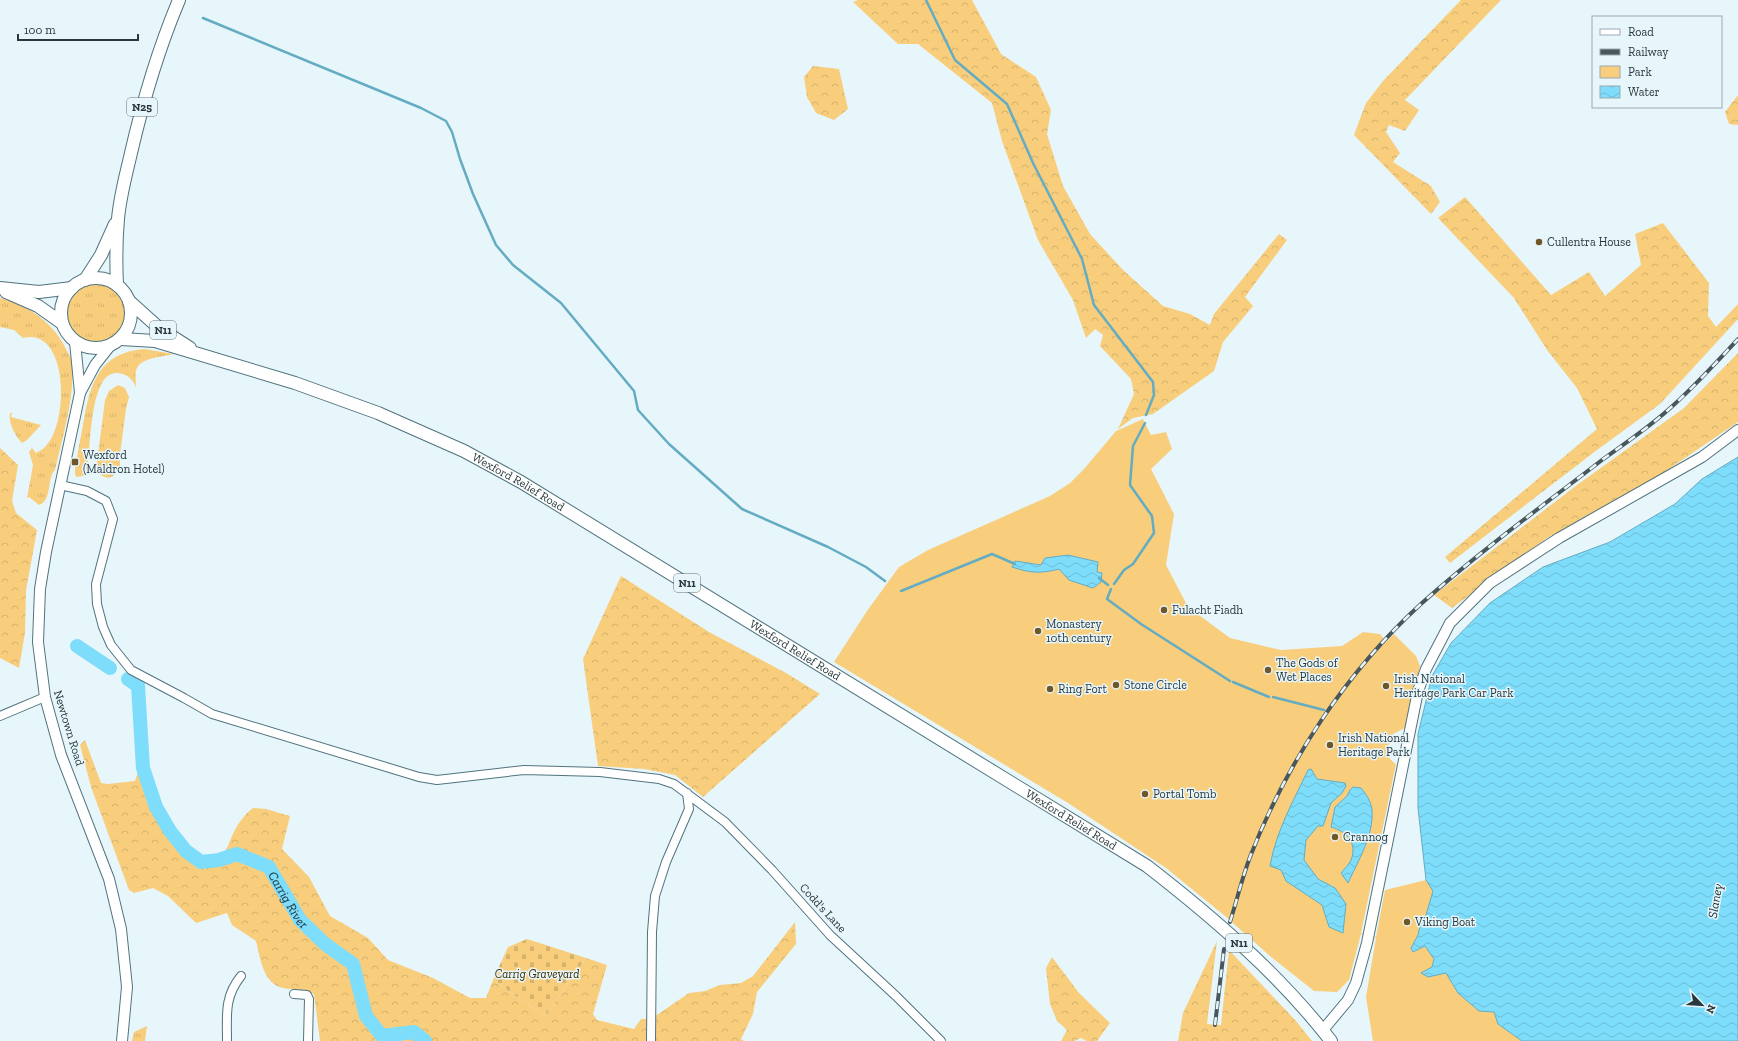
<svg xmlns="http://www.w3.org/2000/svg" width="1738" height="1041" viewBox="0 0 1738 1041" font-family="'Zilla Slab',serif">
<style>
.grass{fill:url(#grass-tufts)}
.forest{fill:url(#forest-crowns)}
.cemetery{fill:url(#cemetery-stones)}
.park{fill:#f8ce7d}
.water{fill:url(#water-waves);stroke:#64acc2}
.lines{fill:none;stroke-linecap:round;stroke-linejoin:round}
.stream{stroke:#64acc2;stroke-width:2.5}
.river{stroke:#7eddfb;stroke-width:14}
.minor-casing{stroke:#50737e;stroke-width:10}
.major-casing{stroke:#50737e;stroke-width:12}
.highway-casing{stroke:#50737e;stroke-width:14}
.minor{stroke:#fff;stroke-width:8}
.major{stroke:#fff;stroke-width:10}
.highway{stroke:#fff;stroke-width:12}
.rail-casing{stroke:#48575c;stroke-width:4}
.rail{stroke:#e7f6fb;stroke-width:2.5;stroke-dasharray:8;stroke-linecap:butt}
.poi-dot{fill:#6f5728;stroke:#e7f6fb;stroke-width:1.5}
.labels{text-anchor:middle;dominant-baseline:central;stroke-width:3;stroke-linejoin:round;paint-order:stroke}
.shield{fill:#e7f6fb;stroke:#627176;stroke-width:1}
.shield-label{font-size:11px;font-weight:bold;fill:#29383d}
.poi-label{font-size:12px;fill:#29383d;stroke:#e7f6fb;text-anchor:start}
.street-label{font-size:12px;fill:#29383d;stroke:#e7f6fb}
.park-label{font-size:12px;font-style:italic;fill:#3e2b01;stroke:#e7f6fb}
.water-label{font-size:13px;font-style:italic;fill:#162d33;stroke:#e7f6fb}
</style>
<defs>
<pattern id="grass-tufts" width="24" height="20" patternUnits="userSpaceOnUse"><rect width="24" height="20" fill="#f8ce7d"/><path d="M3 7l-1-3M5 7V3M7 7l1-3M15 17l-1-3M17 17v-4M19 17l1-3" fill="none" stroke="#d5b26d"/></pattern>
<pattern id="forest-crowns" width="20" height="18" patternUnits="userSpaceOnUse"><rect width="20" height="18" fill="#f8ce7d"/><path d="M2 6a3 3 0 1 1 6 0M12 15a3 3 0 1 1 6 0" fill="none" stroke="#d5b26d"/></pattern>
<pattern id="cemetery-stones" width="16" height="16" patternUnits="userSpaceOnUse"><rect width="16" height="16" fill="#f8ce7d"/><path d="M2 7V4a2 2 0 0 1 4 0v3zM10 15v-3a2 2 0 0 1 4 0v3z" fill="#d5b26d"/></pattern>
<pattern id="water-waves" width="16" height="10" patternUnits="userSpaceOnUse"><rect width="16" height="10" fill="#7eddfb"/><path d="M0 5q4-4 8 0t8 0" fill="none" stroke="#6dbed8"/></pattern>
</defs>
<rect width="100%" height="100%" fill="#e7f6fb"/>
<g class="grass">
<circle cx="97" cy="313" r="30"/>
<path d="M0,298C29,305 55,324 67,351C69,354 71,358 72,362C75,397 63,435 55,470C46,479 53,500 39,505L29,497L27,498L33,465L29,452L32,448L36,453C39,451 42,450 44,448C70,426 69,326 23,338L14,330L0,327Z"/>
<path d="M144,349L174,354C163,357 139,357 136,371C135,376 136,382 136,387C132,378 127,374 117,373C89,371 91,451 87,470L83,476L77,477L75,475V468C78,452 81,435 84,419C91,381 100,353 144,349Z"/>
<path d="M118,385L125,388L129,397L126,409L120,454V467L113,476L108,478C99,476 96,471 97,462L105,400L109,391Z"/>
<path d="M10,413H12L11,417L41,425L27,440L22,443C15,436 8,422 10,413Z"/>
<path d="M147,1026L145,1041H132L134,1032Z"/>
</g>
<g class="forest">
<path d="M858,0H972L1001,54L1036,77L1051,110L1047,134L1063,186L1090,234L1123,270L1163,306L1190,314L1210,325L1214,314L1279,234L1287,240L1245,297L1253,306L1223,342L1214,371L1153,414L1133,418L1118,429L1134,394L1131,379L1100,346L1103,335L1095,329L1086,338L1073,300L1038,240L1002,141L992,103L918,44H898L853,2Z"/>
<path d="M1461,0H1501L1405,100L1419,110L1405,131L1389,125L1386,132L1400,153L1393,162L1431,186L1440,202L1431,214L1354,135L1366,103L1383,81Z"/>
<path d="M813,66L839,69L848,109L834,120L816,113L807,97L804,77Z"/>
<path d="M1738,95V125L1729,124L1725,112Z"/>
<path d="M1465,197L1551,295L1589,272L1605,296L1641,265L1635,234L1663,223L1709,283L1708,316L1716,327L1738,304V319L1660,404L1597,450L1450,563L1445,557L1597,429L1577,388L1547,350L1514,298L1438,218Z"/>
<path d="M1738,353V422L1657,477L1547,538L1452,608L1434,595L1577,485L1684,408Z"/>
<path d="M0,448L18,465L12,501L16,513L37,530L26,590L25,633L19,668L0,658Z"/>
<path d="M621,576L709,632L786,673L820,694L703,797L675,775L644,769L598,766L583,659Z"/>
<path d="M85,740L101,783L108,784L135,781L137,775L143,768C156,805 168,838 201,862L223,858C231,839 236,821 253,808L266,809L290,816L282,849L309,877L330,916L368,938L388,960L433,978L470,998H486L493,980L545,1016L586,958L607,965L593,1014L597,1020L634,1029L641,1019H651L689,993L705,991L720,985L741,983L753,976L795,922L796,944L757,992L753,1014L741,1039L744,1041H320L314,994C304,989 294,990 283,988C263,984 260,957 256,941L232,925L227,913L196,923L168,896L153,888L134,893L129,890L91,787L80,745Z"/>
<path d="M1217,941L1207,1024L1221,1025L1229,950L1296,1021L1312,1041H1178L1183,1013Z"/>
<path d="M1052,957L1079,993L1110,1023L1097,1041H1087L1081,1038L1074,1041H1061L1067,1030L1057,1021L1050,1004L1046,968Z"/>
</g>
<path class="cemetery" d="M527,939L586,958L545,1016L493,980L508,947Z"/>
<path class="park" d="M1143,419L1151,435L1166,432L1172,449L1151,469L1174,514L1166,565L1188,607L1230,638L1281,650L1342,646L1363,632L1380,634L1386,642L1394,634L1416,656L1420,666L1405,728L1393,734C1388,745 1384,757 1396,764L1361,933L1376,937L1385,890L1426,880L1433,891L1426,915L1421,922L1419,935L1411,948L1413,952L1425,946L1434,959L1432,967L1422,973L1428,977L1446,973L1458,993L1479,1011L1494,1012L1498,1024L1522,1041H1373L1366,997L1376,938L1361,934L1349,980L1337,992L1314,991L1270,956L1225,916L1166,868L1068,803L834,662L867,611L899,567L928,550L1050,496L1070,483L1084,469L1116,431Z"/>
<g class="water">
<path d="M1738,457V1041H1522L1498,1024L1494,1012L1479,1011L1458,993L1446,973L1428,977L1421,973L1432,967L1434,959L1425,946L1413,952L1411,948L1418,935L1421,922L1426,915L1433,891L1426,880L1418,808V734L1432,676L1451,643L1490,603L1543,567L1610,542L1675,504L1702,479Z"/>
<path d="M1068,555L1098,562L1097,572L1102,573L1101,582L1093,588L1069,580L1059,569C1040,574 1030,573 1012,567L1015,561L1041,565L1045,558Z"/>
<path d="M1311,769L1317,779L1345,783L1346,786L1342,793L1331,803L1323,826H1318L1306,840L1304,860L1318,879L1335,888L1346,904L1343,933L1329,927L1322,905L1286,881L1281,870L1270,866C1276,831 1293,802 1308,770Z"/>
<path d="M1353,787L1361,788C1366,794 1371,801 1372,810C1374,835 1358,861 1348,883L1341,873C1344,869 1349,865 1351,860C1358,843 1346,831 1331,827L1335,807L1347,796L1350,790Z"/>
</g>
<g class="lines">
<g class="stream">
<path d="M926,0L955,60L1007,104L1033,163L1082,259L1094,305L1153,382L1154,395L1146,415"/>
<path d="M203,18L421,108L446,121L452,132L460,159L473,194L496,245L513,265L561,303L634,391L638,410L669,444L742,509L828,547L866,567L885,581"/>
<path d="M1099,578L1108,585"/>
<path d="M1114,584L1124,570L1133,564L1154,533L1152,516L1130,485L1133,446L1145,423"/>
<path d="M1111,589L1107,599L1141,624L1230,681"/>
<path d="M901,591L992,554L1015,564"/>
<path d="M1233,682L1269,697"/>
<path d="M1273,697L1324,710"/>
</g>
<g class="river">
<path d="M77,646L110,668"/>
<path id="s1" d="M128,679L138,686L143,768L156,807L170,831L186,851L201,862L219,860L237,854L269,867L300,920L325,944L353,964L366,1016L382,1036L414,1032L425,1041"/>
</g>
<g class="minor-casing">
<g id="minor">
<path d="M60,485L87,491L106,501L113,519L96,584L97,604L103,627L111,645L131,670L184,698L212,714L419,777L437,780L524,770L600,772L659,779L674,784L725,822L772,870L830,935L896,996L941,1041"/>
<path d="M0,716L45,697"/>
<path d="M294,994L307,995L309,999L308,1041"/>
<path d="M227,1041C227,1015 224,997 241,976"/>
<path d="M651,1041L652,932L655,896L666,862L689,809L687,793"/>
</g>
</g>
<g class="major-casing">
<g id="major">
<path d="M75,342L80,393"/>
<path d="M110,346L95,365L80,393L46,552L40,589L38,642L45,697L61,755L109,879L121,929L127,987L122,1041"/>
<path d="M1323,1030L1348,1000L1356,983L1367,943L1418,691L1426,669L1450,623L1490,583L1559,538L1702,457L1738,430"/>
</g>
</g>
<g class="highway-casing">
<g id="highway">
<circle cx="96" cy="313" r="35"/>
<path d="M85,280L101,255L115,224"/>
<path d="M117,285C116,263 116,241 118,219C120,196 126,175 131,153C143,101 158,50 179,0"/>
<path d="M0,288L39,292L72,288"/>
<path d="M6,292L38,306L62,323"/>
<path d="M129,301L159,328L190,348"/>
<path id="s2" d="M121,339L155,341L295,383L378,413L464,451L521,482L1147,866C1214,918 1279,974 1331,1041"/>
</g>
</g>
<use href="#minor" class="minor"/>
<use href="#major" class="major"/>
<use href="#highway" class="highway"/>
<g class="rail-casing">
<g id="rail">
<path d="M1230,922C1237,900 1242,878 1250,857C1287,762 1346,672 1422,603C1479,552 1541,507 1602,460C1624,444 1648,428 1668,410C1693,388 1716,363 1738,339"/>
<path d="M1215,1025L1224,949"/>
</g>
</g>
<use href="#rail" class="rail"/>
</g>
<g class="poi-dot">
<circle cx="1539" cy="242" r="4"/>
<rect x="71" y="458" width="8" height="8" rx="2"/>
<circle cx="1164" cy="610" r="4"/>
<circle cx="1038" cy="631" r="4"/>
<circle cx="1268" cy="670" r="4"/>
<circle cx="1116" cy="685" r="4"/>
<circle cx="1386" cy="686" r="4"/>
<circle cx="1050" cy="689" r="4"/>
<circle cx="1330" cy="745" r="4"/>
<circle cx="1145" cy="794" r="4"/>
<circle cx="1335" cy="837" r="4"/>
<circle cx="1407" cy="922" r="4"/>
</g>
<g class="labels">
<g class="shield">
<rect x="127" y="98" width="30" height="18" rx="3"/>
<rect x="150" y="321" width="26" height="18" rx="3"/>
<rect x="674" y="574" width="26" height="18" rx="3"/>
<rect x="1226" y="934" width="26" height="18" rx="3"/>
</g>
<g class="shield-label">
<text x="142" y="107">N25</text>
<text x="163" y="330">N11</text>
<text x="687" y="583">N11</text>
<text x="1239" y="943">N11</text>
</g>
<g class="poi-label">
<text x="1547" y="242">Cullentra House</text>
<text x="83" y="455">Wexford<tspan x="83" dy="14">(Maldron Hotel)</tspan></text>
<text x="1172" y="610">Fulacht Fiadh</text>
<text x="1046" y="624">Monastery<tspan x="1046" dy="14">10th century</tspan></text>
<text x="1276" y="663">The Gods of<tspan x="1276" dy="14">Wet Places</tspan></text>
<text x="1394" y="679">Irish National<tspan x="1394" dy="14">Heritage Park Car Park</tspan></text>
<text x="1124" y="685">Stone Circle</text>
<text x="1058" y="689">Ring Fort</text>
<text x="1338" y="738">Irish National<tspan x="1338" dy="14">Heritage Park</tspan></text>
<text x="1153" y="794">Portal Tomb</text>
<text x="1343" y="837">Crannog</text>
<text x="1415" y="922">Viking Boat</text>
</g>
<g class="street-label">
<text stroke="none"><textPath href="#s2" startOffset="425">Wexford Relief Road</textPath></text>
<text stroke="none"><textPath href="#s2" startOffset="749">Wexford Relief Road</textPath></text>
<text transform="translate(69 728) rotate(73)">Newtown Road</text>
<text stroke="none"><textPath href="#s2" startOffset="1073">Wexford Relief Road</textPath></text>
<text transform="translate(823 908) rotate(47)">Codd's Lane</text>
</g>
<g class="park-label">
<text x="537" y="974">Carrig Graveyard</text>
</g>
<g class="water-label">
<text stroke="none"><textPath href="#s1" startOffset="317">Carrig River</textPath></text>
<text transform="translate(1715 901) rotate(-80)">Slaney</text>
</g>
</g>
<rect x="1592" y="16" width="130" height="92" fill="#e7f6fb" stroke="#9baaaf"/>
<rect x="1600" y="29" width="20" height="6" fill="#ffffff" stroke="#9baaaf"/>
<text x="1628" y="36" font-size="12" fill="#29383d">Road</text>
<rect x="1600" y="49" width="20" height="6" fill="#48575c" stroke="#9baaaf"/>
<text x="1628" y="56" font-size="12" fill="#29383d">Railway</text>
<rect x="1600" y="66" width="20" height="12" fill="#f8ce7d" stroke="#9baaaf"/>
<text x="1628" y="76" font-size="12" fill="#29383d">Park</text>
<rect x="1600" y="86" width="20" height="12" fill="url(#water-waves)" stroke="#9baaaf"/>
<text x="1628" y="96" font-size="12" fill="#29383d">Water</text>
<g transform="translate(1702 1005) rotate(115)" stroke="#e7f6fb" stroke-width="3" paint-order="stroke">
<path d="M0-3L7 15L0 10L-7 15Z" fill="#29383d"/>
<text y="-6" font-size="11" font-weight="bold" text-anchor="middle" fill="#29383d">N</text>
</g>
<path d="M18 34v6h120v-6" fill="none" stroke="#29383d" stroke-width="2"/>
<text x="24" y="34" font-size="12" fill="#29383d" stroke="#e7f6fb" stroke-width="3" paint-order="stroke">100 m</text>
</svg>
